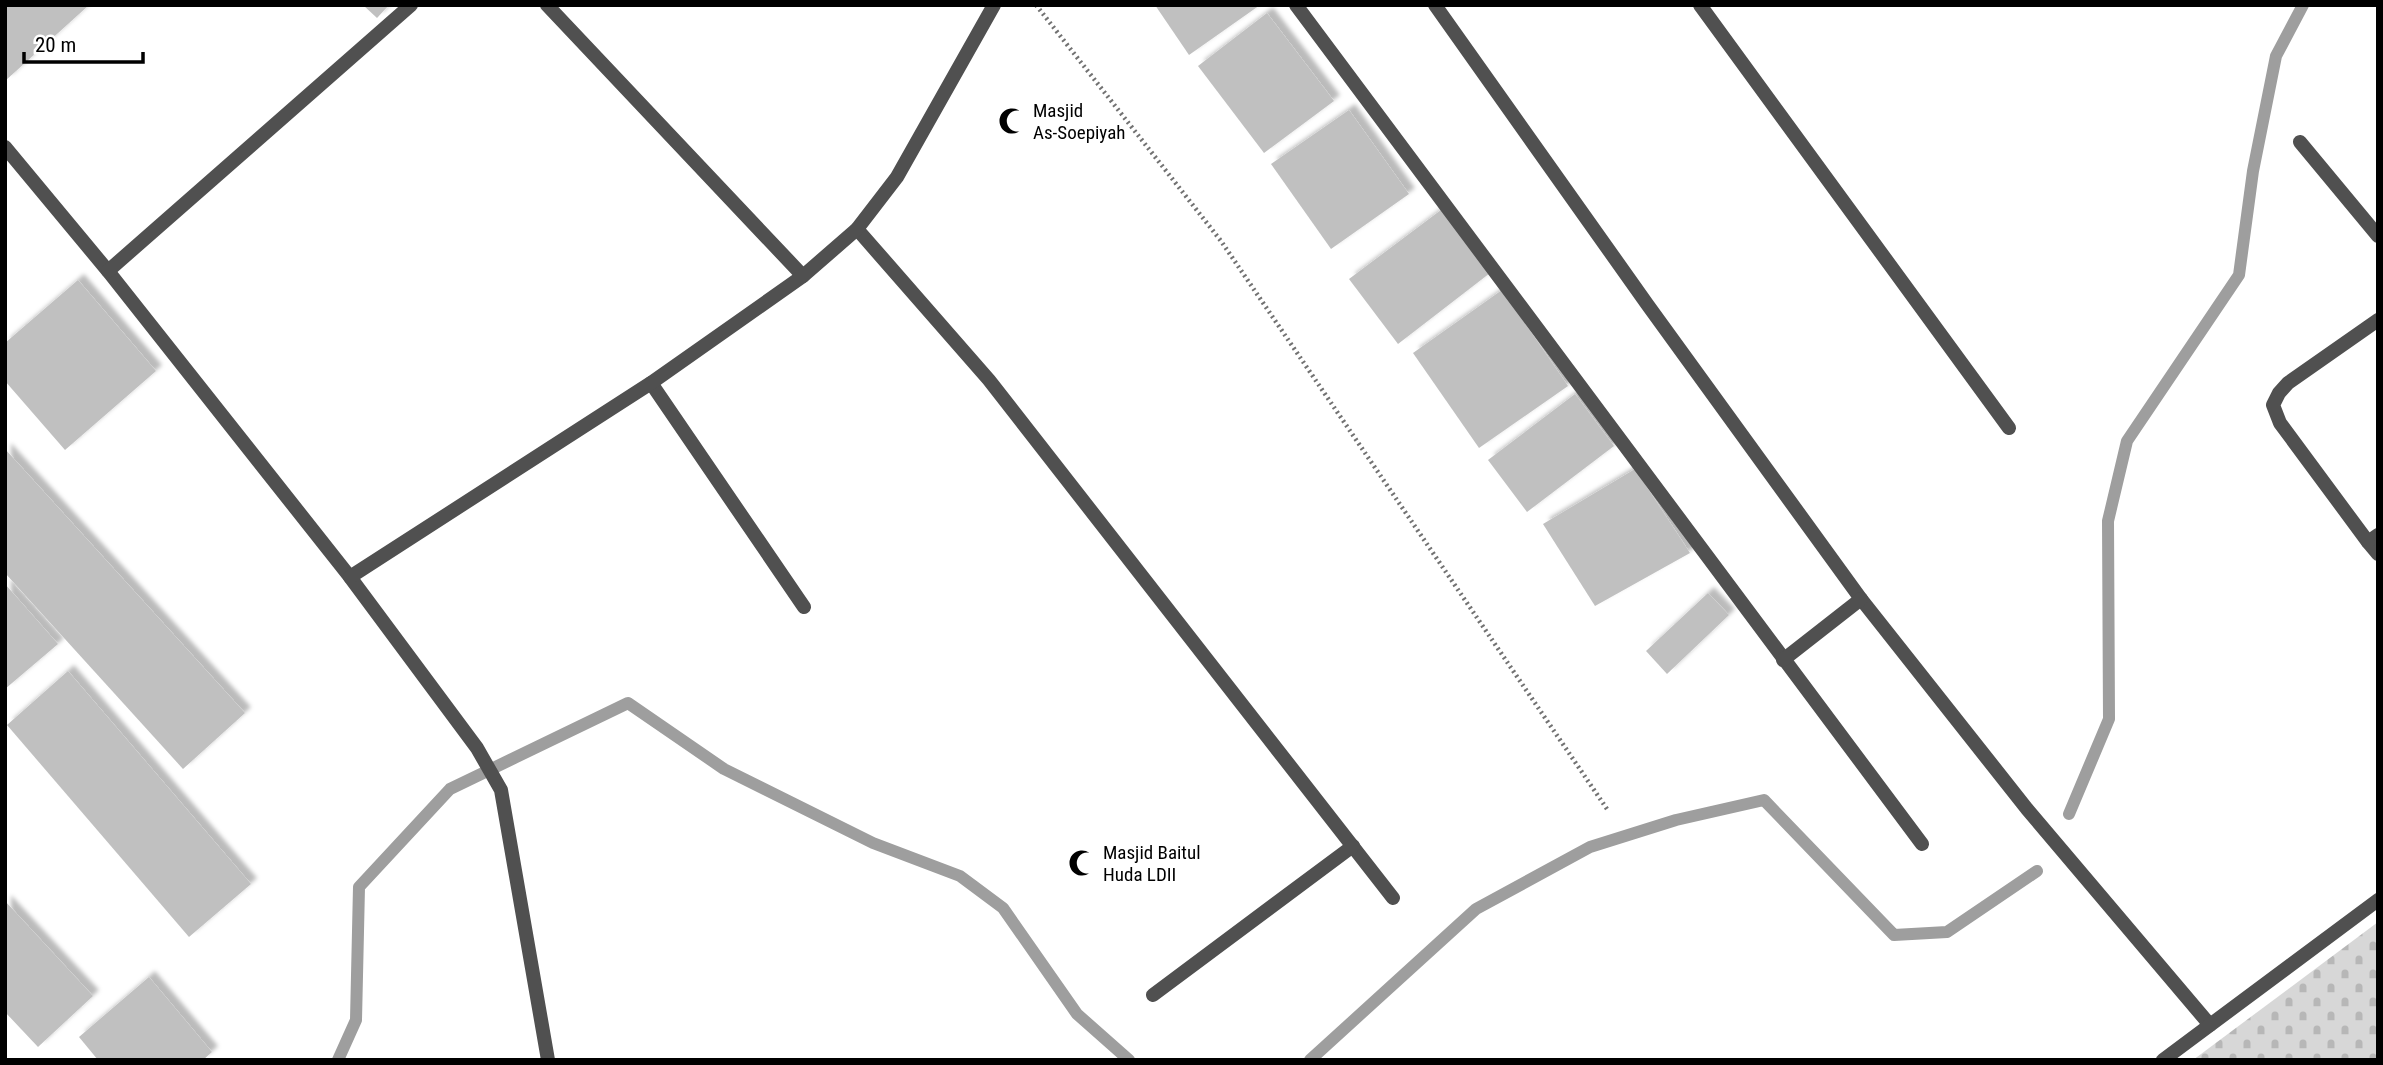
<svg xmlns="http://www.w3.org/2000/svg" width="2383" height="1065" viewBox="0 0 2383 1065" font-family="'Roboto Condensed',sans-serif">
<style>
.cemetery{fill:url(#cemetery-stones)}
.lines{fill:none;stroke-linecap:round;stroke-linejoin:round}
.stream{stroke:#9e9e9e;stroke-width:12}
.building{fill:#c0c0c0;filter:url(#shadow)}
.path{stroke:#727272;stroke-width:4.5;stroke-dasharray:2 3.5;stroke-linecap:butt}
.minor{stroke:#505050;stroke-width:14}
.labels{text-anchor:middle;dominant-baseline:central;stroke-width:6;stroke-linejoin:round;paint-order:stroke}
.poi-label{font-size:19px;fill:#000;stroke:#fff;text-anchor:start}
</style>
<defs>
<pattern id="cemetery-stones" width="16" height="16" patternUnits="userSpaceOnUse" patternTransform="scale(1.75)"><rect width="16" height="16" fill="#d7d7d7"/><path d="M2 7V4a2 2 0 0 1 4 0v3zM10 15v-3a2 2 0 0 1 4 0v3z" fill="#b7b7b7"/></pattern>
<filter id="shadow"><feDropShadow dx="6" dy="-6" stdDeviation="2" flood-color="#0004"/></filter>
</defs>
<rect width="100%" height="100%" fill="#fff"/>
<path class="cemetery" d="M2378,922V1060H2193Z"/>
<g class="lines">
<g class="stream">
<path d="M2069,814L2109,719L2108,521L2127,441L2239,275L2253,171L2276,56L2303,5"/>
<path d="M338,1060L356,1020L359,887L450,789L628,703L724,769L873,843L960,876L1003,908L1077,1014L1129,1060"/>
<path d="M1310,1060L1476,909L1590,847L1676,820L1764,800L1894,935L1947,932L2037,871"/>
</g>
</g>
<g class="building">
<path d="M5,5H89L5,81Z"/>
<path d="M363,5H389L377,18Z"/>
<path d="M1155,5H1260L1189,55Z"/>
<path d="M1267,13L1334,101L1264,153L1198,66Z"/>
<path d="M1349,110L1409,194L1331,249L1271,164Z"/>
<path d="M1441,210L1490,273L1398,344L1349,279Z"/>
<path d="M78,280L156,371L65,450L5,381V343Z"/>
<path d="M1502,290L1568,386L1479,448L1413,353Z"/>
<path d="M1575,394L1614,446L1527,512L1488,460Z"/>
<path d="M5,449L245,713L183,769L5,573Z"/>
<path d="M1635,469L1690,553L1595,606L1543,524Z"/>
<path d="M5,584L58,644L5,689Z"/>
<path d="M1708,593L1729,615L1667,674L1646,651Z"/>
<path d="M68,671L251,884L189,937L7,725Z"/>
<path d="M5,901L93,996L38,1047L5,1012Z"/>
<path d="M149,977L212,1052L203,1060H98L79,1037Z"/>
</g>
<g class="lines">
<path class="path" d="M1036,5L1221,241L1607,809"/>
<g class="minor">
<path d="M547,5L803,276"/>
<path d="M1296,5L1922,844"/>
<path d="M1435,5L1647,304L1861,599L2027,809L2210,1025"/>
<path d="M1700,5L2009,428"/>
<path d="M2300,142L2378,236"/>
<path d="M5,147L108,271L350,577L477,748L501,790L548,1060"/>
<path d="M857,229L989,380L1393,898"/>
<path d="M108,271L411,5"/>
<path d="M651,383L804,607"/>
<path d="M2378,535L2368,542L2378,554"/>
<path d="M2368,542L2280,423L2273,405L2279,393L2288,383L2378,320"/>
<path d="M350,577L651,383L803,276L857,229L897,177L994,5"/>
<path d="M1783,660L1861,599"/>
<path d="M1153,995L1353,846"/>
<path d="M2163,1060L2378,900"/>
</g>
</g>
<defs>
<g id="mosque-bare" transform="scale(2.1)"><path d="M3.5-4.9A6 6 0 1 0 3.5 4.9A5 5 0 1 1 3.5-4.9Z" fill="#000" stroke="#fff" stroke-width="2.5" paint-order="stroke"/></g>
</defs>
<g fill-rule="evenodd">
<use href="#mosque-bare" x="1012" y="121"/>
<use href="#mosque-bare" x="1082" y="863"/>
</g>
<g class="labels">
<g class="poi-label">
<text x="1033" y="110">Masjid<tspan x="1033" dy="22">As-Soepiyah</tspan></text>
<text x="1103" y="852">Masjid Baitul<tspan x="1103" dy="22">Huda LDII</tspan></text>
</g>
</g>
<rect width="2383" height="1065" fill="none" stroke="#000000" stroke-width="14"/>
<path d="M24 52v10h119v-10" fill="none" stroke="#000000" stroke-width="3.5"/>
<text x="35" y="52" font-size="21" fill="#000000" stroke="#ffffff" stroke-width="5" paint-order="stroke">20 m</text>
</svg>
